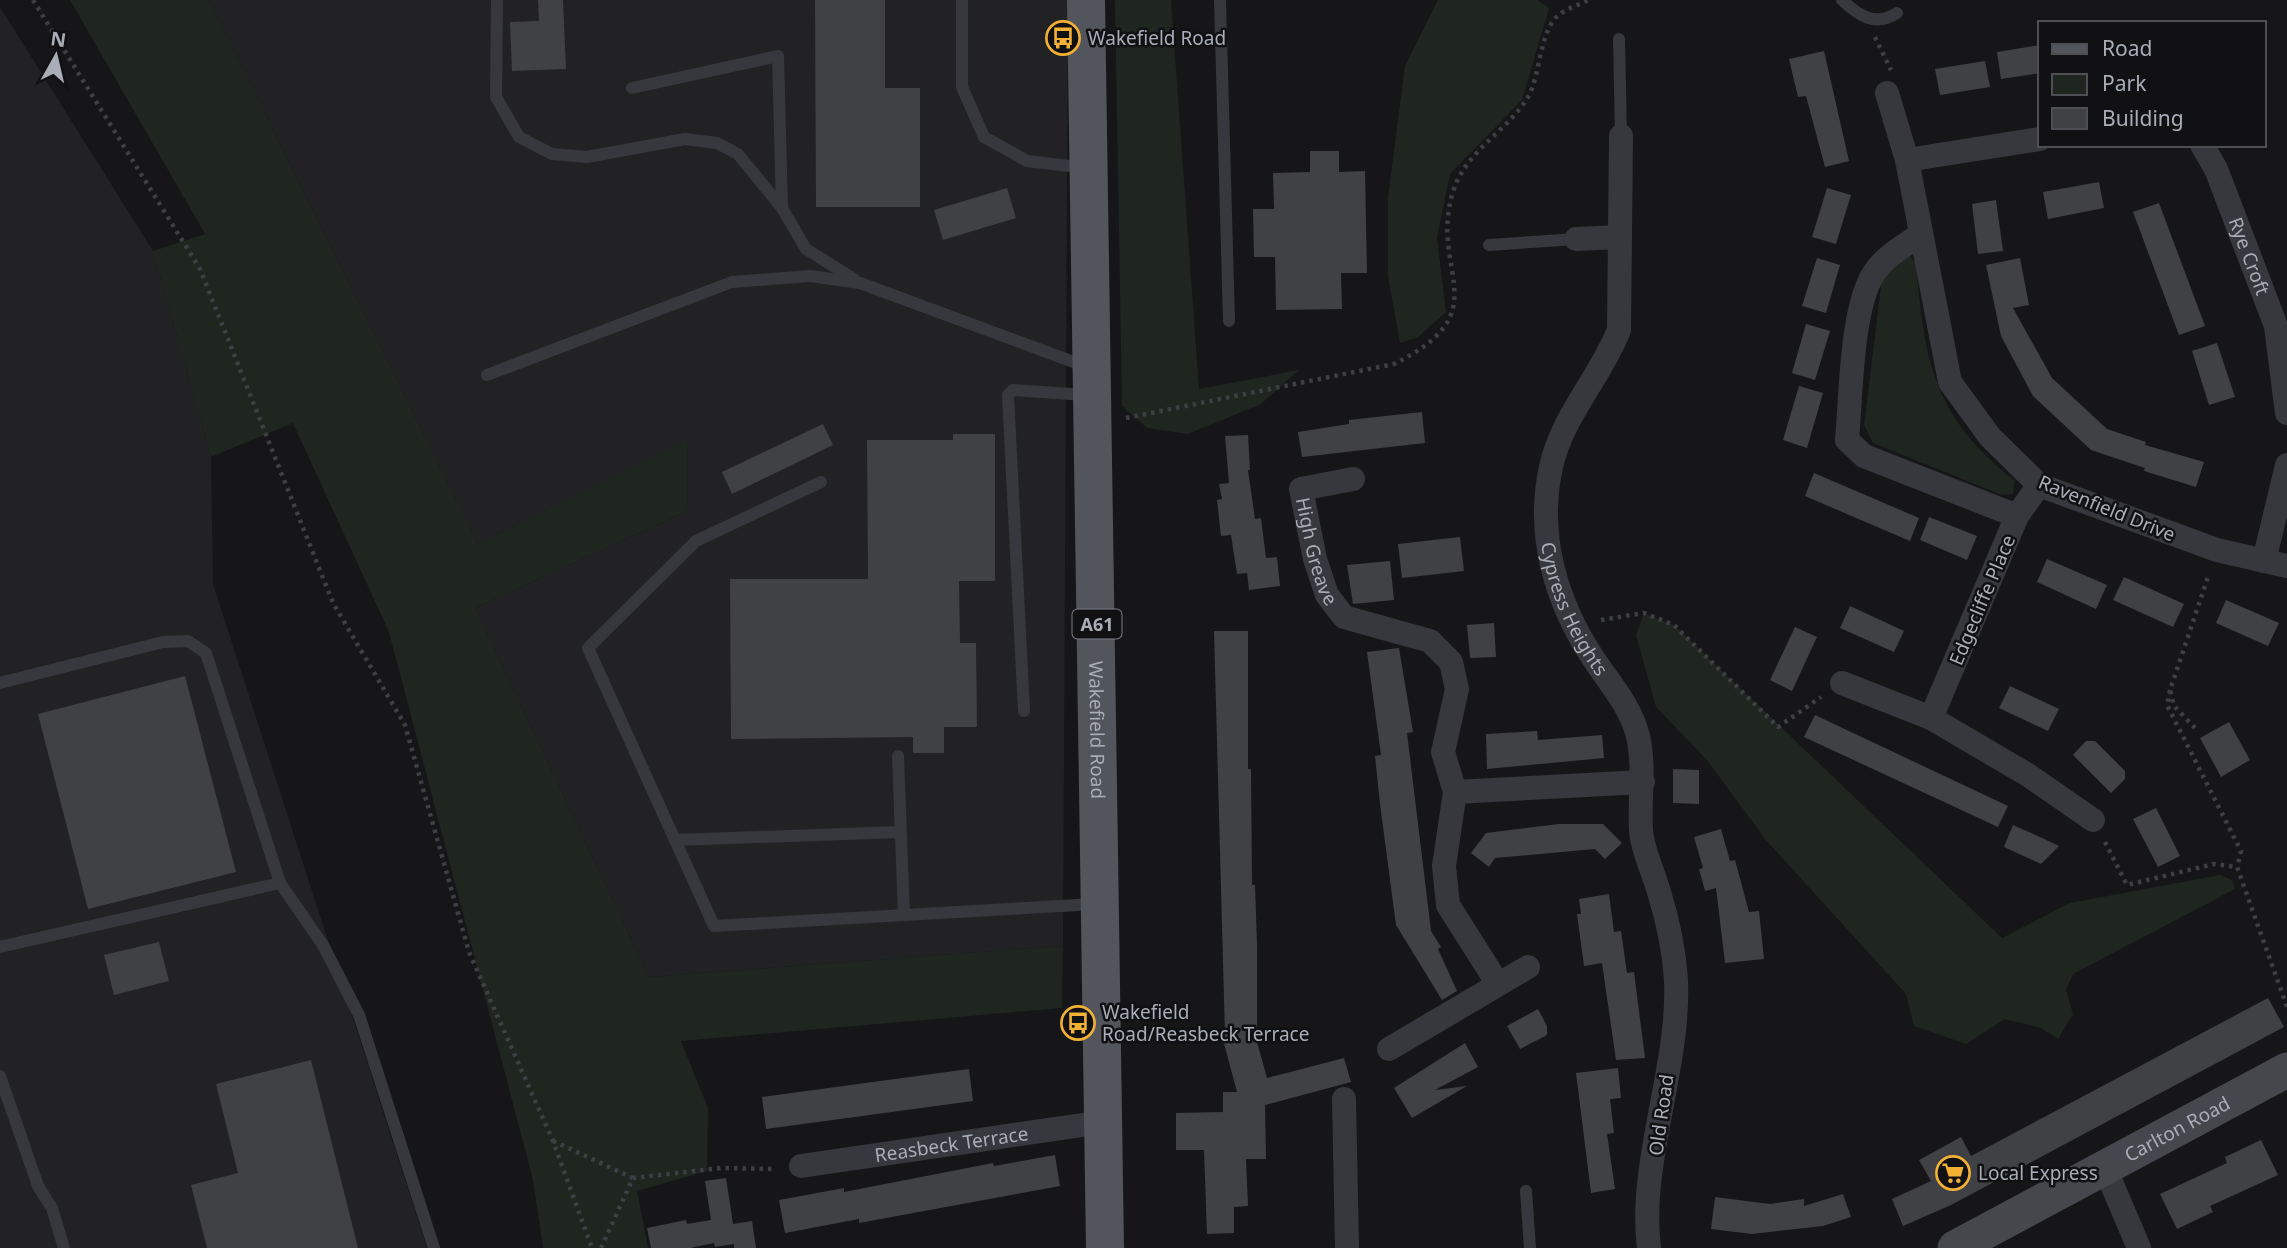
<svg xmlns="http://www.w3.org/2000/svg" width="2287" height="1248" viewBox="0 0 2287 1248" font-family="'Noto Sans',sans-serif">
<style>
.built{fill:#222225}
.green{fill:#1e261f}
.building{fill:#404145}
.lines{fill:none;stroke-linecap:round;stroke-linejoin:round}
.path{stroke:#3d3f44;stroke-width:4.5;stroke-dasharray:3.5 5;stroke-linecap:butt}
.lane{stroke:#37383d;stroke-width:12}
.street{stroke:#37383d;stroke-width:24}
.secondary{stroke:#45474d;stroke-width:35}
.primary{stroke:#53555c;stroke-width:38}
.labels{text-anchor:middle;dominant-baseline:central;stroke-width:5;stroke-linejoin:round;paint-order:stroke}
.shield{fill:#111113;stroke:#7b7e86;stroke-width:2}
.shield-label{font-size:18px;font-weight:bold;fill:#a8adb8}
.poi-label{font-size:19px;fill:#a8adb8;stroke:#111113;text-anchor:start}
.street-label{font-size:19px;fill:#a8adb8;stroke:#111113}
</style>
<rect width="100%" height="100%" fill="#161618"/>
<g class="built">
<path d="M209,0H1068L1063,946L649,977L475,608L687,511L688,441L478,544Z"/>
<path d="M0,7L153,251L211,457L213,584L427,1248H0Z"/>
</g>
<g class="green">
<path d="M70,0H209L478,544L688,440L687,511L475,608L649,977L1063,946L1062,1008L681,1041L708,1108L707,1171L637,1191L648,1248H543L533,1180L389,632L293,423L211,457L153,251L205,234Z"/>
<path d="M1115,0H1171L1199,389L1299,370L1261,404L1188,434L1147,428L1122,406Z"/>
<path d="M1438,0H1537L1549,8L1522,100L1450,174L1437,238L1446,312L1418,337L1400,343L1388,276V197L1405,66Z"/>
<path d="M1910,256L1916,264C1925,363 1933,416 2015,481L2013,494L2002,495L1873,443L1864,425L1882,278L1892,266Z"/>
<path d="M1644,613L1674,625L2002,938L2070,903L2220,875L2232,880L2235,889L2073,974L2066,990L2073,1014L2058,1039L2041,1028L2005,1019L1966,1044L1914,1026L1906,994L1766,840L1707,760L1656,707L1636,635Z"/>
</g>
<g class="building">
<path d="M538,0H563L566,69L512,71L510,22L539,21Z"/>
<path d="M815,0H885V88H920V207H816Z"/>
<path d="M2040,45V73L2001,79L1997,52Z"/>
<path d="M1824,51L1849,161L1825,167L1806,96L1798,97L1789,59Z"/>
<path d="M1985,61L1990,87L1940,95L1935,69Z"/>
<path d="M1310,151H1339V172L1365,171L1367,273H1341L1342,309L1276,310L1275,257H1254L1253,209H1274L1273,173L1310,172Z"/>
<path d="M2099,182L2104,208L2048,219L2043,192Z"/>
<path d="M1007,188L1016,218L943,240L934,210Z"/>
<path d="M1827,188L1851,195L1836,244L1812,237Z"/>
<path d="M1996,200L2003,251L1978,254L1972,204Z"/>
<path d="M2159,203L2205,326L2179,335L2133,212Z"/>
<path d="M1817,258L1840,265L1826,313L1802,306Z"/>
<path d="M2020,258L2029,305L2013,308L2052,378L2107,429L2146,442L2145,445L2204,462L2196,487L2144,471L2145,468L2091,450L2033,396L2001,336L1986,265Z"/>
<path d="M1806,324L1830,331L1815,380L1792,373Z"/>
<path d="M2217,343L2235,397L2209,405L2192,351Z"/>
<path d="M1799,386L1823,393L1807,448L1783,440Z"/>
<path d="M1422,412L1425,443L1302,457L1298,432L1349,424V420Z"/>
<path d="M823,424L833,445L732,494L722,472Z"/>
<path d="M953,434H995V581H959L960,643H976L977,727H944V753H913V737L731,739L730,579H868L867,440H953Z"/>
<path d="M1248,435L1250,470H1248L1255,519L1261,518L1266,558L1277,557L1280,586L1249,590L1247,573L1237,574L1231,535L1221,536L1217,500L1222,499L1219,484L1229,483L1225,436Z"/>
<path d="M1814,473L1919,518L1910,541L1805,496Z"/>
<path d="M1929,517L1977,536L1967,560L1920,540Z"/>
<path d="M1460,537L1464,571L1402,578L1398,544Z"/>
<path d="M2047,559L2107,585L2096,609L2037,582Z"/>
<path d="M1390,561L1394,600L1353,604L1347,565Z"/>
<path d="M2124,577L2184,604L2173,627L2113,600Z"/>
<path d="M2226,600L2279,623L2268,646L2216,623Z"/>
<path d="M1850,606L1904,631L1894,652L1840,628Z"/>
<path d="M1494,623L1496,657L1470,658L1467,625Z"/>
<path d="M1795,627L1817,637L1792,691L1770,680Z"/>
<path d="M1214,631H1248V769H1251L1252,885H1255L1257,944V1042L1267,1078L1344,1058L1351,1082L1265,1105L1266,1159H1246L1248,1206L1234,1207V1233L1207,1234L1204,1150H1176V1113L1223,1112V1092H1237L1222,1036L1225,1035Z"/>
<path d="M1399,648L1413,732L1407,733L1431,931L1441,947L1438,949L1457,991L1442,1000L1396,925L1380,804L1375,756L1381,755L1367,652Z"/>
<path d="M185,676L236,872L88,909L38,714Z"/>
<path d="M2010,686L2059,709L2048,731L1999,708Z"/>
<path d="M1815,715L2008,806L1998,827L1804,737Z"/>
<path d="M2229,722L2250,760L2221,777L2200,738Z"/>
<path d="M1537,731L1538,740L1602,735L1604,758L1487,769L1486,734Z"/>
<path d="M2086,741H2095L2125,771V779L2111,793L2073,755Z"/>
<path d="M1673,769L1699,770V804L1673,803Z"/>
<path d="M2156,808L2180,856L2158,867L2133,819Z"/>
<path d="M1559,824H1603L1622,843L1605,859L1595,849L1495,858L1489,867L1471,853L1486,833Z"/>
<path d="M2013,825L2040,837L2059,846L2041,864L2004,847Z"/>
<path d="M1721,829L1730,861L1735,860L1749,912L1759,911L1764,959L1725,963L1716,888L1705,891L1699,869L1703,868L1694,837Z"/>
<path d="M1609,894L1614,932L1621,931L1627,973L1634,972L1645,1058L1616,1060L1602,963L1584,966L1577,914H1581L1579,899Z"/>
<path d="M159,942L169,981L114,995L104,955Z"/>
<path d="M2268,998L2284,1027L1951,1205L1903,1226L1892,1199L1931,1181L1919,1160L1961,1137L1971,1156Z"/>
<path d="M1538,1009L1547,1026V1035L1520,1049L1507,1026Z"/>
<path d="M1465,1043L1478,1067L1435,1090L1467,1086L1412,1118L1394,1088Z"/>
<path d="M311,1060L358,1248H207L191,1185L238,1173L216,1084Z"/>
<path d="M1618,1068L1621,1098L1610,1099L1614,1133L1607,1134L1615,1189L1591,1193L1576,1073Z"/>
<path d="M969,1069L973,1101L766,1129L762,1097Z"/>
<path d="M2261,1140L2278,1175L2210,1206L2213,1212L2177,1229L2160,1194L2227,1163L2225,1157Z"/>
<path d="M1055,1155L1060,1186L859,1223V1219L785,1233L779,1200L844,1188V1192L993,1163L994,1166Z"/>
<path d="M726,1178L733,1224L752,1221L756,1248H734V1244L715,1247L714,1243L690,1248H651L647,1228L686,1220L687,1224L711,1220L705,1181Z"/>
<path d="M1843,1194L1851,1217L1823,1226L1752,1234L1711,1229L1715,1197L1770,1204L1804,1199V1206Z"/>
</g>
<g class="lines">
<g class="path">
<path d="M33,0L200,269L333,603L405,725L469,952L553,1141L592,1248"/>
<path d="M1875,37L1891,70"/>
<path d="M1126,418L1394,364C1501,311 1428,272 1453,192C1465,151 1507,132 1528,97C1541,75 1539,29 1560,14C1568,8 1579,5 1588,0"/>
<path d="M1601,620L1644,613L1674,625L1778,727L1821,697"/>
<path d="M2170,690L2167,705L2241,851L2237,867"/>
<path d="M2195,728L2174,706L2170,690L2209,574"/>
<path d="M2105,842L2127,885L2214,864L2237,867L2287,1007"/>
<path d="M553,1141L633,1178"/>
<path d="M601,1248L633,1178L721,1168L776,1169"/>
</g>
<g class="lane">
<path d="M497,0L496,97L519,137L552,154L587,157L685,139L717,143L738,154L782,208L806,249L854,279"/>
<path d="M962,0V87L984,137L1027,161L1086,168"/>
<path d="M1220,0L1229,321"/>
<path d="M1842,0C1859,16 1875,27 1897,13"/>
<path d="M1619,39L1621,136"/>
<path d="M632,88L778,56L782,208"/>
<path d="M1489,245L1576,239"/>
<path d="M487,375L732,282L810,276L860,283L1087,367"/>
<path d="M821,482L696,541L588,648L714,926L1096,904"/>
<path d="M0,683L163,642L188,641L206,653L280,883L323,945L359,1015L434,1248"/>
<path d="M1024,711L1008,395L1013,390L1086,395"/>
<path d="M898,756L904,915"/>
<path d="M675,840L900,832"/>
<path d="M0,947L280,883"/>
<path d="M0,1076L38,1186L52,1208L64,1248"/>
<path d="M1526,1191L1530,1248"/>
</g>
<g class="street">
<path d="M1887,93L1907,160L1950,382L1990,437L2039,485L2217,550L2287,566"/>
<path id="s1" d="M1621,136L1619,330C1600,378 1562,416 1551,467C1536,535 1556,602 1593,658C1610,684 1630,705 1638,736C1645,767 1639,799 1641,831C1643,852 1653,871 1659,892C1668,921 1674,949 1676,980C1680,1067 1638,1164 1649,1248"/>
<path id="s2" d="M2202,145L2216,169L2276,326L2287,413"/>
<path d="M1907,160L2040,139"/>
<path d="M1920,235C1904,246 1884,257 1874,273C1851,308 1851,397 1847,440L1864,456L2017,516"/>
<path d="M1576,239L1620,237"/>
<path id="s3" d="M1353,479L1301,489L1315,559L1327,595L1344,617L1430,641L1451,662L1457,689L1443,752L1455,792L1444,866L1448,905L1498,984"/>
<path d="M2039,485L2017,516L1931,718L2028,775L2093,820"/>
<path d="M2264,561L2287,465"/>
<path d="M1842,683L1931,718"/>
<path d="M1455,792L1643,782"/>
<path d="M1389,1049L1528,967"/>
<path d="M1344,1099L1347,1248"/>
<path id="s4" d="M801,1166L1103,1122"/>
<path d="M2105,1168L2139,1248"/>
</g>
<path class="secondary" id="s5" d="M1955,1248L2287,1070"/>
<path class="primary" id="s6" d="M1086,0L1105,1248"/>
</g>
<defs>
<g id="bus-ring" transform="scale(1.75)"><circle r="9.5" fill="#111113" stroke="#f2b134" stroke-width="1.5"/><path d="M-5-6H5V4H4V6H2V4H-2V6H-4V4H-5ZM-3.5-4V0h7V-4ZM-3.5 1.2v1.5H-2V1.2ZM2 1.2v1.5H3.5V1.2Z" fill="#f2b134"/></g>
<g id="supermarket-ring" transform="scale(1.75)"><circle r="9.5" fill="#111113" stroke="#f2b134" stroke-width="1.5"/><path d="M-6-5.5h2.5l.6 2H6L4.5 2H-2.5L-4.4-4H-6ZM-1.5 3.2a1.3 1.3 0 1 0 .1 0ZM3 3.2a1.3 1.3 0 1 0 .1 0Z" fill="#f2b134"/></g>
</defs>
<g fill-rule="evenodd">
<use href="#bus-ring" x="1063" y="38"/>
<use href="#bus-ring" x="1078" y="1023"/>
<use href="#supermarket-ring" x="1953" y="1173"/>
</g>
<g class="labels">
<rect class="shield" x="1072.5" y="609.5" width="49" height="29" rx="5"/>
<g class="shield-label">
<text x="1097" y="624">A61</text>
</g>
<g class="poi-label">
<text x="1088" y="38">Wakefield Road</text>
<text x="1102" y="1012">Wakefield<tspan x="1102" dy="22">Road/Reasbeck Terrace</tspan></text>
<text x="1978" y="1173">Local Express</text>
</g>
<g class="street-label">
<text stroke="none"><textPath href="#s2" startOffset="121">Rye Croft</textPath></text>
<text transform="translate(2107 508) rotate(22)">Ravenfield Drive</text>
<text stroke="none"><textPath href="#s3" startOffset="117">High Greave</textPath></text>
<text transform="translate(1982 600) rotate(-67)">Edgecliffe Place</text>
<text stroke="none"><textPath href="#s1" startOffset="495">Cypress Heights</textPath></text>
<text stroke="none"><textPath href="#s6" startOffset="730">Wakefield Road</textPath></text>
<text transform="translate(1661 1115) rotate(-82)">Old Road</text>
<text stroke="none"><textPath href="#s5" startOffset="252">Carlton Road</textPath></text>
<text stroke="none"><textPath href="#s4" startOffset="152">Reasbeck Terrace</textPath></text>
</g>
</g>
<rect x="2038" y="21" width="228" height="126" fill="#111113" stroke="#4d4f55" stroke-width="2"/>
<rect x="2052" y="44" width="35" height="10" fill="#53555c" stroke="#4d4f55" stroke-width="2"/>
<text x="2102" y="56" font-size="21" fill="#a8adb8">Road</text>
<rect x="2052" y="74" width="35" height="21" fill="#1e261f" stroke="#4d4f55" stroke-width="2"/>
<text x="2102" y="91" font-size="21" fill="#a8adb8">Park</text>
<rect x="2052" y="108" width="35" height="21" fill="#404145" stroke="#4d4f55" stroke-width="2"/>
<text x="2102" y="126" font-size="21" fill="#a8adb8">Building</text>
<g transform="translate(56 56) rotate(8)" stroke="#111113" stroke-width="5" paint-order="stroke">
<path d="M0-5L12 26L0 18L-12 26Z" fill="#a8adb8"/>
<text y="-10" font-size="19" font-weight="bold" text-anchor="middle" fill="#a8adb8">N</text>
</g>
</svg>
